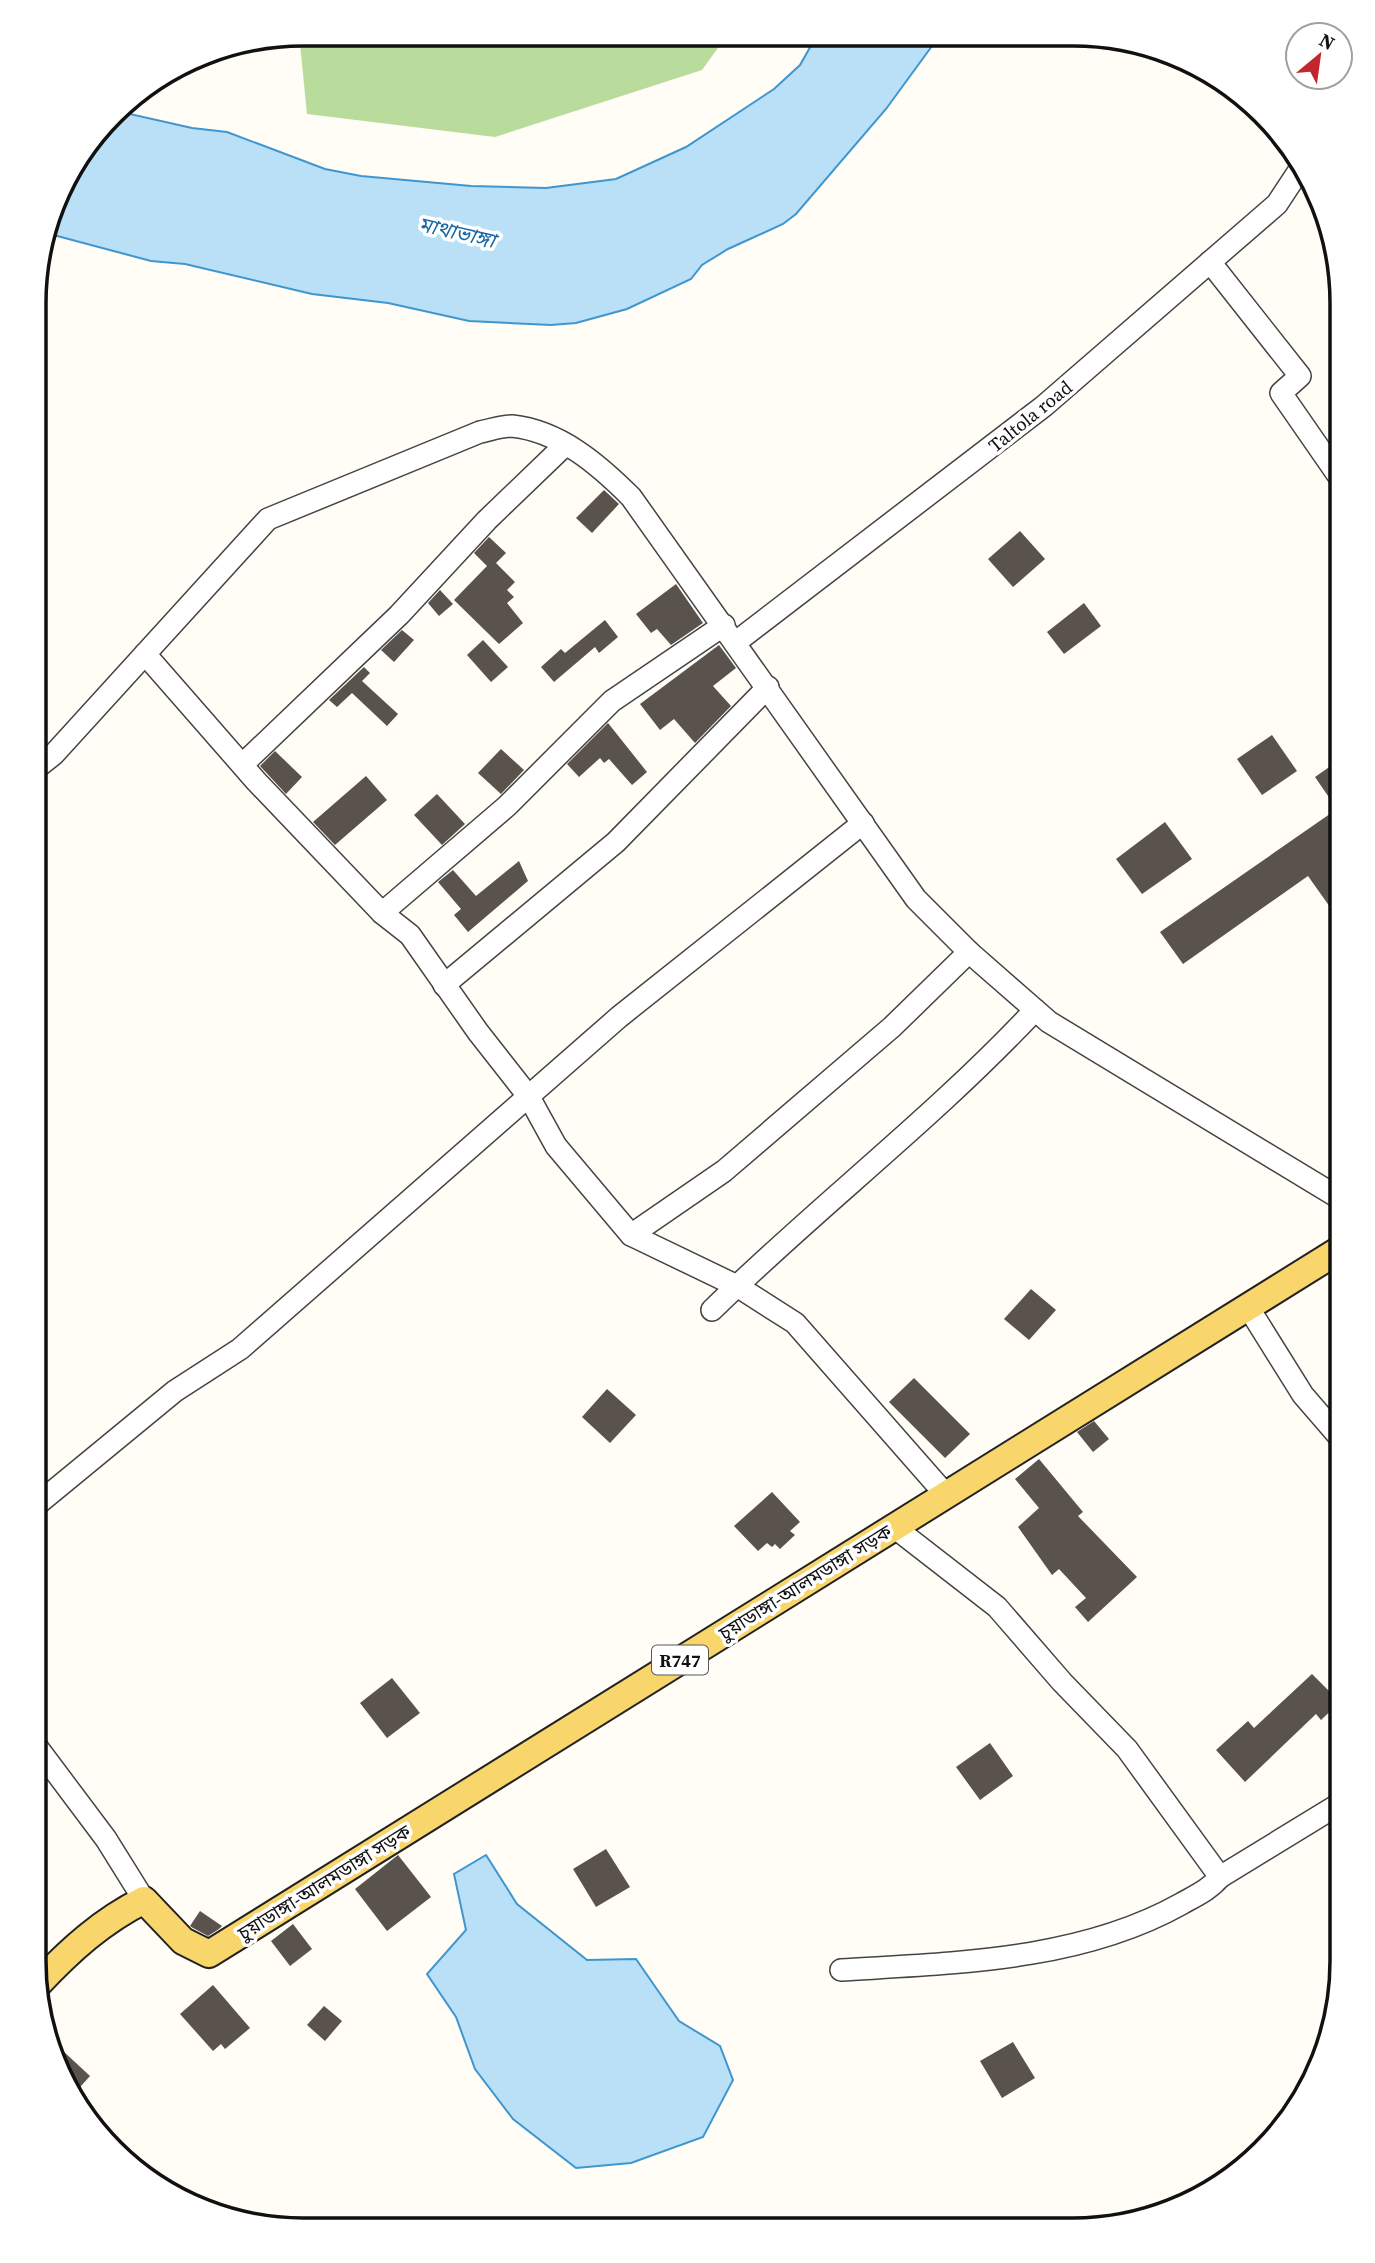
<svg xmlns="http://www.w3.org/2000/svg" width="1375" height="2263" viewBox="0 0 1375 2263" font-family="'Source Serif 4','Noto Sans Bengali',serif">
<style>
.forest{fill:#b9dc9c}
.water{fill:#b9e0f7;stroke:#3f96cf;stroke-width:2}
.building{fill:#5a524d}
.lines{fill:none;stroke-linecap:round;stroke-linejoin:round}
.minor-casing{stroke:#444;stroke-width:24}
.major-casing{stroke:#222;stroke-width:30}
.minor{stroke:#fff;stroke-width:21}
.major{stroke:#f9d66b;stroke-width:26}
.labels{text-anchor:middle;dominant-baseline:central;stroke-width:7;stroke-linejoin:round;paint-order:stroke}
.shield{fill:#fff;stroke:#585858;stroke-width:2}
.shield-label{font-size:18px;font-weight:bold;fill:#111}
.street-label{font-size:19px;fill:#111;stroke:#fff}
.water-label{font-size:21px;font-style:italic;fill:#1768a6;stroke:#fff}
.rim{fill:none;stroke:#111;stroke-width:3.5}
</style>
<rect width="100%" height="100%" fill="#fffdf5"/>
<path class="forest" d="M299,34L302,33L728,34L702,70L495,137L307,114Z"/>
<g class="water">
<path d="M817,35H940L886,109L796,214L783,224L728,249L702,265L691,279L627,309L576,323L551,325L469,321L388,303L312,294L185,264L151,261L46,233L61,183L117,111L192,128L227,132L325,169L361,176L471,186L546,188L616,179L686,147L774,89L800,65Z"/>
<path d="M486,1855L517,1904L587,1960L636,1959L679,2021L720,2046L733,2080L703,2137L631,2163L576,2168L513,2119L475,2069L456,2017L427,1974L466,1930L454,1874Z"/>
</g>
<g class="building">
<path d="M604,490L619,504L592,533L576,518Z"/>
<path d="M1020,531L1045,559L1013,587L988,559Z"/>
<path d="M489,537L506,553L496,563L515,582L507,590L514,597L507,603L523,623L499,644L454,600L487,566L474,553Z"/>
<path d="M676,584L703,623L671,645L657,629L651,633L636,614Z"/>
<path d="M440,590L453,604L439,616L428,603Z"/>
<path d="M1084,603L1101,626L1064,654L1047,632Z"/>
<path d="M605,620L618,637L599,653L595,647L554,682L541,667L561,649L565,653Z"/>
<path d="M402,630L414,640L394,662L381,650Z"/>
<path d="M483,640L508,667L491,682L467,655Z"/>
<path d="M719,645L736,668L713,686L731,706L695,743L674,719L660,730L640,704Z"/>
<path d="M364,667L370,673L362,681L398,714L387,726L352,693L337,707L329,700Z"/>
<path d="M608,723L647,772L632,785L609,759L604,763L600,758L579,777L567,764Z"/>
<path d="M1272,735L1297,771L1262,795L1237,759Z"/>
<path d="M501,749L524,770L501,794L478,773Z"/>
<path d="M275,751L302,777L286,794L260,766Z"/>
<path d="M1342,758V924L1308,876L1183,964L1160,932L1337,809L1315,777Z"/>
<path d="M366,776L387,800L335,845L313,822Z"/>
<path d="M437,794L465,824L442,845L414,815Z"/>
<path d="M1165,822L1192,859L1142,894L1116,859Z"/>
<path d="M519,861L528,881L468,932L454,915L461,909L438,882L453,870L476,896Z"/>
<path d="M1031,1289L1056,1310L1029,1340L1004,1319Z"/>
<path d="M914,1378L970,1434L945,1458L889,1402Z"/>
<path d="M607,1389L636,1415L610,1443L582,1417Z"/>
<path d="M1094,1421L1109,1439L1093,1452L1077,1432Z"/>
<path d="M1039,1459L1083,1512L1078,1516L1137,1577L1088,1622L1075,1607L1086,1598L1059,1569L1052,1575L1018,1527L1039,1508L1015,1479Z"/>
<path d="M772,1492L800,1522L790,1531L795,1535L780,1549L775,1544L772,1547L767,1543L758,1551L734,1526Z"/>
<path d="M1312,1674L1340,1702L1321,1720L1316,1714L1245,1782L1216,1750L1248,1721L1254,1728Z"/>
<path d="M392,1678L420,1713L387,1738L360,1703Z"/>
<path d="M990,1743L1013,1776L980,1800L956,1767Z"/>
<path d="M606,1849L630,1887L596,1907L573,1869Z"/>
<path d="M398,1855L431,1897L387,1931L355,1889Z"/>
<path d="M200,1911L222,1926L219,1929L208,1936L193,1928L190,1926Z"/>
<path d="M293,1924L312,1949L290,1966L271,1941Z"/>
<path d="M213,1985L250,2028L225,2049L221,2044L213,2051L180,2014Z"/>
<path d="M324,2006L342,2021L325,2041L307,2025Z"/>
<path d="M49,2038L90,2076L72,2096L54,2063Z"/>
<path d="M1013,2042L1035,2078L1002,2098L980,2061Z"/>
</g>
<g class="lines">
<g class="minor-casing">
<g id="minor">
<path d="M1210,262L1300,376L1281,393L1342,481"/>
<path d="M736,642L1044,406L1277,204L1302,166"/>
<path d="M145,654L256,781L382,913L410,935L478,1032L529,1097L556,1146L631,1235L737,1286L795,1323L946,1495"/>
<path d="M243,764L399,615L487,520L565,445"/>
<path d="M35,769L54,754L268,519L480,432C490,430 502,426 512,426C560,431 599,465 631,497L916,899L969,952L1049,1022L1341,1199"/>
<path d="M382,913L507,806L612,701L724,625"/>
<path d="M444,985L616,842L768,687"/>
<path d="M631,1235L724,1171L892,1027L969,952"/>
<path d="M1248,1307L1303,1395L1341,1439"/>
<path d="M712,1310C817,1207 934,1118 1035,1010"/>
<path d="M34,1507L175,1391L240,1349L619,1017L863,823"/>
<path d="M894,1527L997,1607L1062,1682L1127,1749L1220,1877L1341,1803"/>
<path d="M34,1743L106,1839L144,1900"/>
<path d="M841,1970C954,1963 1079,1961 1181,1904C1195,1896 1209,1890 1220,1877"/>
</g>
</g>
<g class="major-casing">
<path id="major" d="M38,1984C70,1950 102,1921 144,1900L183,1941L209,1954L1341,1249"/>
</g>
<use href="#minor" class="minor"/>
<use href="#major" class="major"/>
</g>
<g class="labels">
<rect class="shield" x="652" y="1645.5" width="56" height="29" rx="5"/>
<g class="shield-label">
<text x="680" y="1660">R747</text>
</g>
<g class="street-label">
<text transform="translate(1030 416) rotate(-39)">Taltola road</text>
<text transform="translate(805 1582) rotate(-32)">চুয়াডাঙ্গা-আলমডাঙ্গা সড়ক</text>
<text transform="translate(324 1882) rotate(-32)">চুয়াডাঙ্গা-আলমডাঙ্গা সড়ক</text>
</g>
<g class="water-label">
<text transform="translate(457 232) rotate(13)">মাথাভাঙ্গা</text>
</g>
</g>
<path d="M0 0H1375V2263H0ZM303 46H1073A257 257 0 0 1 1330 303V1961A257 257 0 0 1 1073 2218H303A257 257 0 0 1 46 1961V303A257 257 0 0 1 303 46Z" fill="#fff" fill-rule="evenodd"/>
<path class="rim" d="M303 46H1073A257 257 0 0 1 1330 303V1961A257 257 0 0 1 1073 2218H303A257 257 0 0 1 46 1961V303A257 257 0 0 1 303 46Z"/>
<g transform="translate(1319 56) rotate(29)"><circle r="33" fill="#ffffff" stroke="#a0a0a0" stroke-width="2"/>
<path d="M0-5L12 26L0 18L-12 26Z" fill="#c4262e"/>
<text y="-10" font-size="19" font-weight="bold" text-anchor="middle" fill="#111111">N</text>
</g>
</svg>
